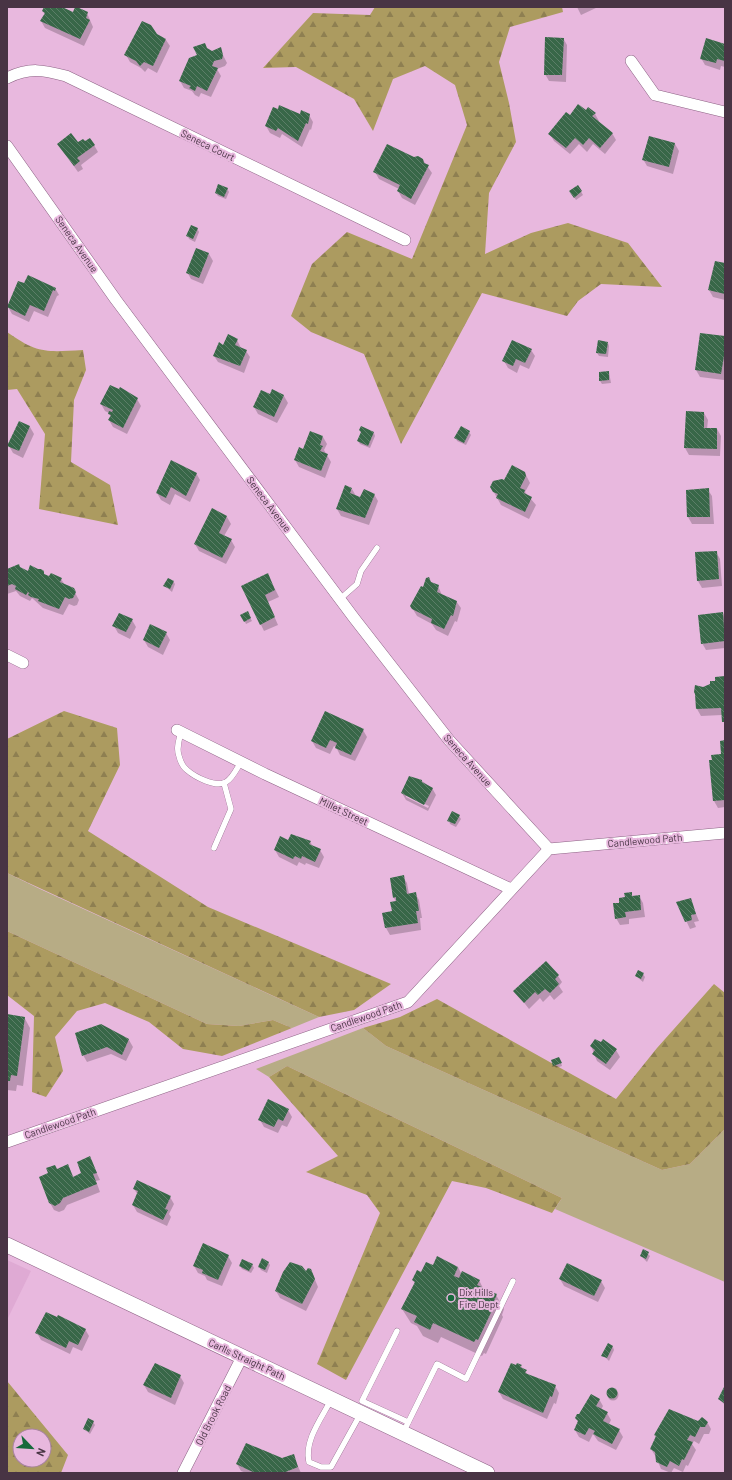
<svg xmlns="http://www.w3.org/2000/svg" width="732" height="1480" viewBox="0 0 732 1480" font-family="Barlow,sans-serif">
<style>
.built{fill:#dfaad4}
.green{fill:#b7ac85}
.forest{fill:url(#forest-firs);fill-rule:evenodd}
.shadow{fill:#0003;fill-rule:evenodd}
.building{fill:url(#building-back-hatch)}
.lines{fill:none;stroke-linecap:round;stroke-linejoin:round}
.lane-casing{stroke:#8d6385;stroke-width:6}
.street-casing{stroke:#8d6385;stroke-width:12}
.secondary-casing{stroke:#8d6385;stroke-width:16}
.lane{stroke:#fff;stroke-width:5.5}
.street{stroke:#fff;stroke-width:11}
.secondary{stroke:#fff;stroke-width:15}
.poi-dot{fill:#166a3c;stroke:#e8b8de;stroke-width:1.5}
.labels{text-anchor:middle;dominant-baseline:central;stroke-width:4;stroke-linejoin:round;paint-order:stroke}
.street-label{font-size:10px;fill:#483444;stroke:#e8b8de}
.poi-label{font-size:10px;fill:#483444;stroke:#e8b8de;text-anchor:start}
</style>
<defs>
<pattern id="forest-firs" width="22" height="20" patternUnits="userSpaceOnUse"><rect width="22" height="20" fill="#ac9b60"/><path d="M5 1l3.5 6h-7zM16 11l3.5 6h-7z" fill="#8e7f51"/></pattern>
<pattern id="building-back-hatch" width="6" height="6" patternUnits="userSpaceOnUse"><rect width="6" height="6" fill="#386748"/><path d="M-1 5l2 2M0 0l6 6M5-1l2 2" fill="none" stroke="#5c7e68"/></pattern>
</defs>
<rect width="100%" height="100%" fill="#e8b8de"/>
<path class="built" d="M7,1260L31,1271L7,1320Z"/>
<g class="green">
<path d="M7,873L40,889L319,1017L292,1028L273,1020L239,1026L207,1024L7,931Z"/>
<path d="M363,1028L386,1046L662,1170L690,1164L725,1129V1282L555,1209L562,1198L287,1066L269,1077L256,1069Z"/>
</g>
<g class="forest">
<path d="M375,7H562L563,12L510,27L499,62L509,103L516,142L489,193L485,254L531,233L568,223L628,243L662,287L601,284L578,301L567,316L482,293L401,444L364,354L311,332L291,316L312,264L347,232L412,259L467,125L455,85L425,66L393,79L373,131L354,99L296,67L263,68L313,13L370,15Z"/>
<path d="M7,332C38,354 46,352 83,350L86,370L74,400L71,462L110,485L118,525L39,509L45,434L17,389L7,390Z"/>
<path d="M64,711L117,728L120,765L88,831L208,907L391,984L354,1010L319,1017L7,873V739Z"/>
<path d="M7,931L207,1024L239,1026L273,1020L292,1028L222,1056L183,1049L149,1022L105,1003L77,1011L55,1037L63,1071L46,1097L32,1092L34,1016L7,995Z"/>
<path d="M714,984L725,993V1129L690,1164L662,1170L386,1046L363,1028L400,1017L437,999L616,1099L657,1048Z"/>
<path d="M287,1066L562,1198L552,1213L486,1188L452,1181L346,1380L317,1364L380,1213L367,1195L306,1172L338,1156L269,1077Z"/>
<path d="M7,1381L68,1455L61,1473H7ZM20,1436H44V1460H20Z"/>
</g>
<g class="shadow">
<path d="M47,7H60L73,13H87L93,27L84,46L45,28L41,21L45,15L43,11Z"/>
<path d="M577,7H598L581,15Z"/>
<path d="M156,35L166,40L170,46L157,73L148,68L145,72L141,68L130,62L126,55Z"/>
<path d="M563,38L567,45L566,82L549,81L545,74Z"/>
<path d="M725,45V67L721,66L720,70L705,65L701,58Z"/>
<path d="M220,49L227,63L225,66L217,69L221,76L211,97L201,93L199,97L195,95L192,91L184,88L180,81L208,50L212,52Z"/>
<path d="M586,111L595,114L599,121L597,122L612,133L616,140L605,154L593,144L587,152L579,144L570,154L554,141L550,134L570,117Z"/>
<path d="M300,115H309L313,122L311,130L310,129L302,147L282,134L280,138L270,133L266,126Z"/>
<path d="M649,137L675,144L679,151L673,174L647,166L643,159Z"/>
<path d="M58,144L94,145L98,152L81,165L83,169L78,172Z"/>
<path d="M414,158L423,160L432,173L415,205L402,198L398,191L399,189L379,179L375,172Z"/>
<path d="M578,186L583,195L576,200L572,194Z"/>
<path d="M227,188L229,192L226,199L218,196L216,193Z"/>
<path d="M197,228L199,232L195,242L189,239L188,236Z"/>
<path d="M209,254L213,261L203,284L191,279L187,272Z"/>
<path d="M725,264V300L713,297L709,290Z"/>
<path d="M19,282L55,288L59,295L57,296L48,317L34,311L29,322L12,314L8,307Z"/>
<path d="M725,337L724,380L700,377L696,370Z"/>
<path d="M237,340L241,348L246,351L250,357L244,373L218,362L214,356L224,346Z"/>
<path d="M608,343L609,346L608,357L599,356L597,353Z"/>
<path d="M531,350L535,356L529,369L520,365L517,373L508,368L504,361Z"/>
<path d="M609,372L611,383L602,384L600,381Z"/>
<path d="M270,395L284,396L288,403L277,423L258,414L254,407Z"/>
<path d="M137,399L141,406L127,434L113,427L109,420L111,417L109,413L105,411L101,404Z"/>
<path d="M704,413L708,420L707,429H717L721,436L720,456L689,455L685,448Z"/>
<path d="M30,427L34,434L23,458L13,453L9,446Z"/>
<path d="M361,427L374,433L375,436L370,448L360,444L358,441L362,433L360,430Z"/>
<path d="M469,432L471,435L466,445L457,441L456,437Z"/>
<path d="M323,437L327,444L324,450L331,462L325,478L299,467L295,460L304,450Z"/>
<path d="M171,462L196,473L200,480L190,502L175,494L170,505L161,500L157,493Z"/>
<path d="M525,473L530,483L525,492L536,505L529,519L501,505L491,487Z"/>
<path d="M352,489L356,496L361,499L374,494L378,501L369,525L341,516L337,509Z"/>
<path d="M708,490L712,496L714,524H692L688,517Z"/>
<path d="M227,517L231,524L224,536L231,540L235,547L226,564L199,551L195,544Z"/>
<path d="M716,552L720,559L722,586L702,588L698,581Z"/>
<path d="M20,568L28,572H43L46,576L61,579L65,585L73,589L79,600L77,605L74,606L69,604L63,615L43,608L32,598L30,601L20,596L16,591L7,594V570Z"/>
<path d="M173,581L175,584L172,592L165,586Z"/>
<path d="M271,581L279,597L268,602L278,625L264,631L242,586Z"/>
<path d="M431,582L438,586L442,595L456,601L461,608L457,622L455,621L448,636L436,630L432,624L417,616L411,606L424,588Z"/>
<path d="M247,612L252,621L246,624L242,615Z"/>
<path d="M723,613L725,617V648L706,650L702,643Z"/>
<path d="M132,620L136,627L130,639L118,633L114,626Z"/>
<path d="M151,626L166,633L170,640L163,655L148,647L144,640Z"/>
<path d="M725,677V726L722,715L701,716L697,709L696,695L703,688Z"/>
<path d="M363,730L367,737L355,761L340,755L336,747L334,746L330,754L316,748L312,741Z"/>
<path d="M725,741V807L718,808L714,801L710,761L722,755Z"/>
<path d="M422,781L432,788L436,795L428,811L406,800L402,793ZM406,795L429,806L428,808L406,797Z"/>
<path d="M459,816L461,819L456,827L450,824L449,821Z"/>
<path d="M289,841H310L313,847L320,850L324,857L319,868L306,863L305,865L299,862L297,866L279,857L275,850Z"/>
<path d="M403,877L407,883L409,894L415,893L419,900L422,918H420L421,930L390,935L386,928L383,913L393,912L396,902L394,898Z"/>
<path d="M631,893L633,897L639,896L643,903L645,917L629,919V924L620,925L616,918L620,903Z"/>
<path d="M690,899L699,921L694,922L696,927L690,929L678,903Z"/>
<path d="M643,974L645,977L643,982L636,976Z"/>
<path d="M558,976L562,982L559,986L563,992L554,1000L550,995L543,1002L540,998L529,1009L515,991Z"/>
<path d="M7,1015L24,1017L30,1028L23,1086L17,1085L16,1091L7,1090Z"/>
<path d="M101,1025L129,1040L133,1047L126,1061L111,1054L87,1062L83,1055Z"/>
<path d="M591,1046L616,1050L620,1057L610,1070L597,1061Z"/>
<path d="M560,1060L562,1066L556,1068L554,1065Z"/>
<path d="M288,1110L292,1117L287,1127L282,1125L278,1133L264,1127L260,1120Z"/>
<path d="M90,1158L100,1180L96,1181L100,1192L67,1205L64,1210L59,1212L54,1210L50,1203L57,1170L68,1165L74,1178L83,1174Z"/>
<path d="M134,1189L170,1197L174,1204L169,1214L171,1217L167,1226L137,1212L133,1205L138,1195Z"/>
<path d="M204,1245L228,1256L232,1263L222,1286L207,1280L205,1276L198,1273L194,1266Z"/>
<path d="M644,1250L650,1256L647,1262L641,1256Z"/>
<path d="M268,1262L270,1265L267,1273L261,1270L259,1267Z"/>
<path d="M252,1264L254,1268L251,1273L242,1269L240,1266Z"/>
<path d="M433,1266L458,1267L462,1275L479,1280L484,1290L496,1295L504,1309L502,1315L503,1317L486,1354L484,1353L482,1356L441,1337L438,1343L423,1336L417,1326L411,1323L402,1309L415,1284L413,1280Z"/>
<path d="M311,1270L318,1287L306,1311L280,1298L276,1291Z"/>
<path d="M560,1279L601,1281L605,1288L598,1302L564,1286Z"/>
<path d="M85,1329L89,1336L82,1351L73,1347L70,1354L41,1340L37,1333Z"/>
<path d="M613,1347L614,1350L609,1361L603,1355Z"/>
<path d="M521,1366L528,1375L555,1386L559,1393L556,1404L554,1403L547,1419L503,1399L499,1392L516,1367Z"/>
<path d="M180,1376L184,1383L175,1405L148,1392L144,1385L147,1378Z"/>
<path d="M725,1388V1405L719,1399Z"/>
<circle cx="613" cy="1395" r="5.5"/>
<path d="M599,1399L603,1406L601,1410L607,1413L611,1420L609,1424L619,1430L623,1437L616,1450L598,1441L593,1434L589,1442L579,1437L575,1430L580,1415Z"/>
<path d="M703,1418L706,1420L711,1429L709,1434H704L699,1444L694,1441L692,1444L696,1450L688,1466L686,1465L683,1472L674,1468L671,1473L661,1469L656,1457L651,1449L656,1438L655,1435L698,1422Z"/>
<path d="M93,1422L95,1425L90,1434L84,1429Z"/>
<path d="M263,1450L282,1459L293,1455L301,1473H246L241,1471L237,1464Z"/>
</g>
<g class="building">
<path d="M44,7H62L73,12L75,7H77L88,12L86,18L90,20L80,39L40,21L45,13L42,11Z"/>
<path d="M142,21L151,25L157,34L166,39L153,66L144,62L140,66L136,61L124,55Z"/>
<path d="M545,37L564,38L562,75H544Z"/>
<path d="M706,38L725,44V61L717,59L716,63L700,59Z"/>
<path d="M205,43L207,48L212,51L221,47L223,55L222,59L214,61L212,66L218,68L207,91L197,86L195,91L189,88L191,86L179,81L189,58L197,55L193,47Z"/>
<path d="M578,104L586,110L588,107L596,113L592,116L613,133L600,148L589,138L583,145L575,138L566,148L548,134L566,112L570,115Z"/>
<path d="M279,105L300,114L301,110L310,114L308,124L306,123L298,141L278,128L276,131L265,126L273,107L278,109Z"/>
<path d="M71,133L78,142L83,139L85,141L90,138L95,145L77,158L80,161L74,166L57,144Z"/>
<path d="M649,136L675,143L669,167L642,160Z"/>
<path d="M387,144L414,157L418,156L423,159L424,163L429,165L411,199L397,191L400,185L373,172Z"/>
<path d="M218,184L228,188L224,197L215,193Z"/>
<path d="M578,185L582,191L574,198L569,191Z"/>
<path d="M191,225L198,228L193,239L186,236Z"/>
<path d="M196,248L209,253L199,278L186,273Z"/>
<path d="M715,261L725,263V294L708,290Z"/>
<path d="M28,275L56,288L55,291L53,290L44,311L30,305L25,316L7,307L18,281L24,283Z"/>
<path d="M700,333L725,336V350L721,374L695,370Z"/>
<path d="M228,334L238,339L235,345L247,350L240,366L213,356L219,342L223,345Z"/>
<path d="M512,340L532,349L525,363L516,359L513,366L502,361Z"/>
<path d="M598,340L608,342L606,354L596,353Z"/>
<path d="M609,371V380L599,381V372Z"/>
<path d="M110,385L119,389L120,387L138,398L123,428L108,420L111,415L108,414L109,411L112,412L113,410L100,404Z"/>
<path d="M272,389L284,395L274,417L253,407L261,390L270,394Z"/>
<path d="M686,411L704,412V428H717V449L684,448Z"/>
<path d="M19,421L30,426L19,451L7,446Z"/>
<path d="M361,426L374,432L368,446L357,441L361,432L359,430Z"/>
<path d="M461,426L470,431L464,443L454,438Z"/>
<path d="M310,431L323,436L320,445L323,446L320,451L328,454L321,471L294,460L299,447L303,449Z"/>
<path d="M171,460L197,473L186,496L171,487L166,498L156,493Z"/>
<path d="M512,465L525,472L526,476L520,488L525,490L524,493L532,497L525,512L496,498L498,494L493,492L490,487L493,481L502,479L504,480Z"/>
<path d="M345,485L352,488L350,493L360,497L364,489L375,494L365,518L336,509Z"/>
<path d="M709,488L710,517H687L686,490Z"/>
<path d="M212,508L227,516L219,533L232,539L222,558L194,544Z"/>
<path d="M717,551L719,579L697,581L695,552Z"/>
<path d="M19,564L20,567L28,571L30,565L38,569H41L44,571V574L49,576L51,573L62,578L60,582L74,588L76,592L73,598L69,599L65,597L59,609L38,601L39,599L31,597L28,595L29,593L28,592L26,595L15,589L16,586L12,584L7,586V569Z"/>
<path d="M268,573L275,590L265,595L275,617L260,625L241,586Z"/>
<path d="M429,577L431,582L439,585L437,592L457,601L453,616L451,615L444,629L431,623L432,619L412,609L410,606L421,586L423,587L426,578Z"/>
<path d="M168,578L174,581L170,589L163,586Z"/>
<path d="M248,611L251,618L244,622L240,615Z"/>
<path d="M723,612L725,641L701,644L698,615Z"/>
<path d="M119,613L133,619L126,632L112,626Z"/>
<path d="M150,624L167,632L159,648L143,640Z"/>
<path d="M725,676V722H722L721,708L696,709L695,694L694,692L695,685L703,687L710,684V681H715V677Z"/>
<path d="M325,711L364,729L351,755L335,748L337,743L330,740L326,748L311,741Z"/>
<path d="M725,740V800L713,801L709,760H712L711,755L721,754L720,741Z"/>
<path d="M409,776L422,780V782L433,788L424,805L401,793Z"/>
<path d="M452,811L460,815L455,824L447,821Z"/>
<path d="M291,834L311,841L309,844L321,849L315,862L302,856L301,859L295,856L293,859L274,850L280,836L288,840Z"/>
<path d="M404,875L407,894L416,892L419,911H416L418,923L385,928L382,913L392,911L390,902L396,901V897L393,898L390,878Z"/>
<path d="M632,892V896L640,895L641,910L625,912L626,917L615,919L613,903H619V898L625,897L624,893Z"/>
<path d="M691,898L696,914L691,915L692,920L685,922L676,902Z"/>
<path d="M546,961L559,975L555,979L559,984L550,993L545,989L538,995L535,992L524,1003L513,991Z"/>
<path d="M638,970L644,973L641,979L635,976Z"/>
<path d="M7,1014L25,1017L17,1076L11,1075L10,1081H7Z"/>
<path d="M101,1024L129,1039L122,1055L107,1047L82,1056L75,1033Z"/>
<path d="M595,1039L601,1042L603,1039L617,1049L606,1064L592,1054L595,1050L590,1046Z"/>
<path d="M559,1057L562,1063L553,1066L551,1060Z"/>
<path d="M268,1099L289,1109L283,1121L278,1119L274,1127L258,1120Z"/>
<path d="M90,1156L97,1173L93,1174L97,1184L63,1198L60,1203L55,1206L49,1203L39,1177L48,1173L46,1168L55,1165L57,1169L68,1164L73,1177L81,1173L77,1162Z"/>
<path d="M137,1180L171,1196L165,1209L168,1210L163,1220L132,1205L138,1191L133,1189Z"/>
<path d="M203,1243L229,1255L218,1280L202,1273L203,1270L193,1266Z"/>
<path d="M643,1249L649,1252L646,1259L640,1256Z"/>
<path d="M437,1256L458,1267L454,1276L459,1278L462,1271L480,1280L477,1285L497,1294L494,1301L496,1302L478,1340L476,1339L474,1342L433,1323L430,1330L414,1322L417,1316L401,1309L415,1282L412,1280L417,1270L421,1272L426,1262L433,1265Z"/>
<path d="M262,1258L269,1262L265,1270L258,1267Z"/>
<path d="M242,1259L253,1264L249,1271L239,1266Z"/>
<path d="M290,1262L302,1266L306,1271L308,1268L311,1269L315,1279L302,1304L275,1291L283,1272Z"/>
<path d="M567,1263L602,1280L594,1296L559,1279Z"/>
<path d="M46,1312L57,1317L58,1315L86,1329L78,1345L69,1341L66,1348L35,1333Z"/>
<path d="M608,1343L613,1346L607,1358L601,1356Z"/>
<path d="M155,1363L181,1375L171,1398L143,1385Z"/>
<path d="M511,1363L516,1365L517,1363L522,1365L520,1367L527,1370L525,1373L556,1385L552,1397L550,1396L543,1413L498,1392Z"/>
<path d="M725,1385V1401L724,1403L718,1399Z"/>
<circle cx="612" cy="1393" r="5.5"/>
<path d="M591,1394L600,1399L596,1406L608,1412L603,1421L620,1429L612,1444L593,1434L595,1431L589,1428L585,1435L574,1430L578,1421L575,1418L577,1414H579Z"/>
<path d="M669,1409L698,1421L702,1417L708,1422L705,1427H700L695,1437L690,1435L687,1440L693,1442L684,1460L682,1459L679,1466L670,1461L667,1467L656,1462L655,1452L650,1449L656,1436L654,1435Z"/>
<path d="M88,1418L94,1421L89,1432L83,1429Z"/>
<path d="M246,1443L282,1458L294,1454L298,1467L283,1473H255L236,1464Z"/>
</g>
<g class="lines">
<g class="lane-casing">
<g id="lane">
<path d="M340,599L357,584L361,571L377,548"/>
<path d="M181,732C179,740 176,748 179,756C180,760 183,767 187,770C195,777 216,788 226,782C233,778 237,768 241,762"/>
<path d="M214,848L231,809L224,783"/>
<path d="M397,1331L362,1401L408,1422"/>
<path d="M331,1400C321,1419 304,1441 309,1462L321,1467H331L361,1413"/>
<path d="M403,1433L437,1364L466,1379L513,1281"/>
</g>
</g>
<g class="street-casing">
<g id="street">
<path d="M631,61L655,95L725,112"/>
<path d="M7,78C30,67 43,70 66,76L405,240"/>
<path d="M7,146L116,300L354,618L449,740L549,849"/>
<path d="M7,655L23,663"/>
<path d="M177,730L265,774L511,889"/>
<path d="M7,1142L408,1002L549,849L725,833"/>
<path d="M183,1473L242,1357"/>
</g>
</g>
<g class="secondary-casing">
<path id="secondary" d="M7,1245L487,1473"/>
</g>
<use href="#lane" class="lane"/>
<use href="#street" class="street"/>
<use href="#secondary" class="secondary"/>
</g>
<circle class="poi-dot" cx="451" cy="1298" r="4"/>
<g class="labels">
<g class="street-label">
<text transform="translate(208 145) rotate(26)">Seneca Court</text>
<text transform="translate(77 244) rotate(55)">Seneca Avenue</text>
<text transform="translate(269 504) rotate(53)">Seneca Avenue</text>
<text transform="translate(468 760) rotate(48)">Seneca Avenue</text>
<text transform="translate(344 811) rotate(25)">Millet Street</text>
<text transform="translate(645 840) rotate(-5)">Candlewood Path</text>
<text transform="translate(366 1016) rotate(-19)">Candlewood Path</text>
<text transform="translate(60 1123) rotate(-19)">Candlewood Path</text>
<text transform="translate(247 1359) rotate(25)">Carlls Straight Path</text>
<text transform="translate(213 1415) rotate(-63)">Old Brook Road</text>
</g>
<g class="poi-label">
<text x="459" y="1292">Dix Hills<tspan x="459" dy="12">Fire Dept</tspan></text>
</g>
</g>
<rect width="732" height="1480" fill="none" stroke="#483444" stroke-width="16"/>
<g transform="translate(32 1448) rotate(115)"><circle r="19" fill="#e8b8de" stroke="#a883a0"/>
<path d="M0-3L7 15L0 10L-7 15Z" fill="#166a3c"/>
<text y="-6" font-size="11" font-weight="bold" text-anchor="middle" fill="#483444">N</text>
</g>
</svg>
